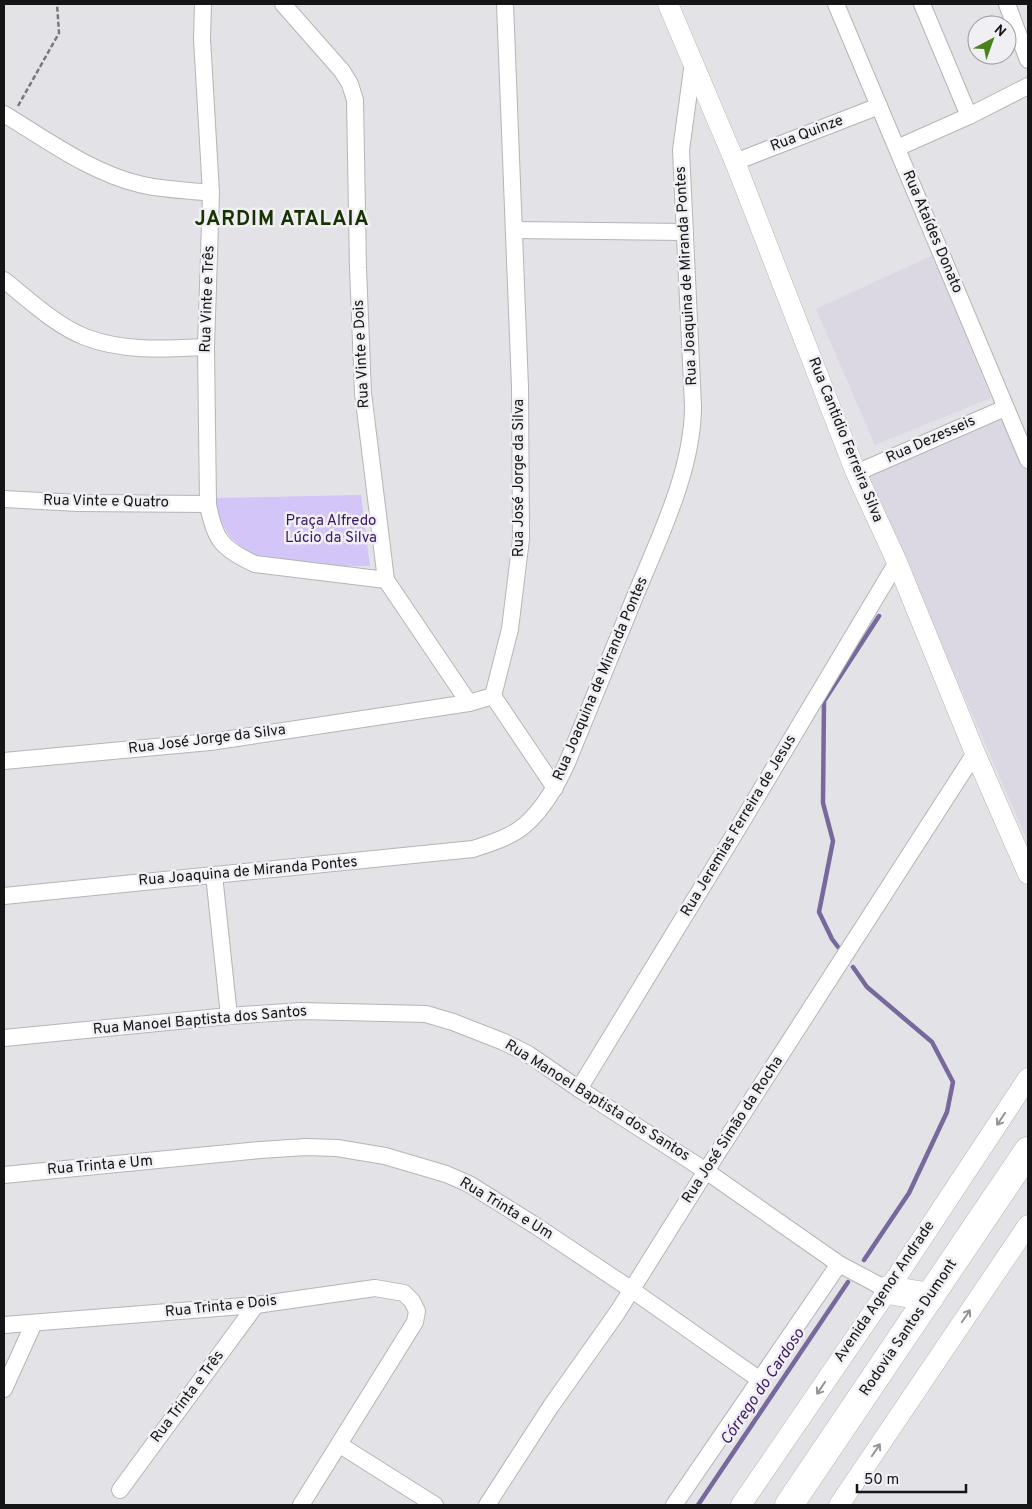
<svg xmlns="http://www.w3.org/2000/svg" width="1032" height="1509" viewBox="0 0 1032 1509" font-family="Overpass,sans-serif">
<style>
.built{fill:#dbd8e4}
.green{fill:#d3c5f8}
.lines{fill:none;stroke-linecap:round;stroke-linejoin:round}
.stream{stroke:#78699c;stroke-width:4.5}
.minor-casing{stroke:#b5b4b8;stroke-width:18}
.tertiary-casing{stroke:#b5b4b8;stroke-width:21}
.trunk-casing{stroke:#b5b4b8;stroke-width:29}
.path{stroke:#78777a;stroke-width:2.5;stroke-dasharray:5 2.5;stroke-linecap:butt}
.minor{stroke:#fff;stroke-width:16}
.tertiary{stroke:#fff;stroke-width:20}
.trunk{stroke:#fff;stroke-width:28}
.oneway{stroke:#969596}
.labels{text-anchor:middle;dominant-baseline:central;stroke-width:5;stroke-linejoin:round;paint-order:stroke}
.street-label{font-size:15px;fill:#151416;stroke:#f0eff3}
.park-label{font-size:15px;fill:#391469;stroke:#f0eff3}
.water-label{font-size:16px;font-style:italic;fill:#3e1a6e;stroke:#f0eff3}
.district-label{font-size:20px;font-weight:bold;letter-spacing:1px;fill:#183302;stroke:#f0eff3}
</style>
<rect width="100%" height="100%" fill="#e3e2e6"/>
<g class="built">
<path d="M933,255L991,398L875,445L816,309Z"/>
<path d="M1012,412L1028,445V842L868,475Z"/>
</g>
<path class="green" d="M361,495L370,566H335L275,560L251,555L231,538L219,519L216,498Z"/>
<g class="lines">
<g class="stream">
<path d="M838,947L832,939L819,912L833,841L823,803L824,701L879,616"/>
<path d="M853,967L867,987L932,1042L953,1082L947,1112L909,1193L864,1260"/>
<path d="M698,1505L848,1282"/>
</g>
<g class="minor-casing">
<g id="minor">
<path d="M203,4L202,39L211,193L206,347L208,504C214,539 222,549 255,564L386,580"/>
<path d="M283,4L342,71L350,84L355,100L358,268L363,393L386,580L469,703"/>
<path d="M836,4L1028,460"/>
<path d="M922,4L969,116"/>
<path d="M1007,4L1028,60"/>
<path d="M4,114C47,140 90,172 139,184C162,190 188,190 211,193"/>
<path d="M897,148L969,116L1028,86"/>
<path d="M735,162L879,106"/>
<path d="M515,230L685,232"/>
<path d="M4,280C29,300 55,325 85,337C124,352 166,349 206,347"/>
<path d="M856,473L1005,408"/>
<path d="M4,499L78,503L208,504"/>
<path d="M493,696L555,788"/>
<path d="M4,761L210,742L469,703L493,696L510,629L521,539L520,387L505,4"/>
<path d="M214,875L229,1016"/>
<path d="M4,896L473,849C491,843 512,837 526,824C544,808 557,785 567,763C590,706 613,650 636,594C660,536 693,469 693,406L681,150L693,62"/>
<path d="M4,1038L229,1016L301,1011L426,1014L453,1022L504,1042L528,1054L579,1089L706,1171L839,1264L888,1290"/>
<path d="M579,1089L740,825L897,562"/>
<path d="M4,1175L260,1150L306,1147L337,1148L385,1156L446,1174L469,1184L536,1226L632,1290L760,1380"/>
<path d="M4,1325L256,1305L375,1288L404,1293L412,1301L417,1311L415,1322L301,1505"/>
<path d="M4,1389L34,1323"/>
<path d="M340,1445L435,1505"/>
<path d="M120,1490L256,1305"/>
<path d="M487,1505L551,1406L617,1313L706,1171L975,753"/>
<path d="M674,1505L839,1264"/>
</g>
</g>
<g class="tertiary-casing">
<g id="tertiary">
<path d="M668,4L735,162L856,473L897,562L975,753L1028,874"/>
<path d="M741,1505L888,1290L1028,1078"/>
<path d="M839,1505L1028,1225"/>
</g>
</g>
<g class="trunk-casing">
<g id="trunk">
<path d="M888,1290L930,1297"/>
<path d="M789,1505L1028,1151"/>
</g>
</g>
<path class="path" d="M18,106L59,33L57,4"/>
<use href="#minor" class="minor"/>
<use href="#tertiary" class="tertiary"/>
<use href="#trunk" class="trunk"/>
</g>
<defs><path id="oneway-shaft" d="M-6 0H5M1.5-3L5.5 0L1.5 3" fill="none" stroke-width="1.6" stroke-linecap="round" stroke-linejoin="round" transform="scale(1.25)"/></defs>
<g class="oneway">
<use href="#oneway-shaft" transform="translate(1001 1119) rotate(124)"/>
<use href="#oneway-shaft" transform="translate(966 1316) rotate(-56)"/>
<use href="#oneway-shaft" transform="translate(821 1388) rotate(124)"/>
<use href="#oneway-shaft" transform="translate(876 1450) rotate(-56)"/>
</g>
<g class="labels">
<g class="street-label">
<text transform="translate(807 134) rotate(-21)">Rua Quinze</text>
<text transform="translate(932 232) rotate(67)">Rua Ataídes Donato</text>
<text transform="translate(687 276) rotate(-93)">Rua Joaquina de Miranda Pontes</text>
<text transform="translate(208 299) rotate(-88)">Rua Vinte e Três</text>
<text transform="translate(362 354) rotate(-93)">Rua Vinte e Dois</text>
<text transform="translate(845 440) rotate(68)">Rua Cantidio Ferreira Silva</text>
<text transform="translate(931 440) rotate(-24)">Rua Dezesseis</text>
<text transform="translate(519 478) rotate(-90)">Rua José Jorge da Silva</text>
<text transform="translate(106 502) rotate(1)">Rua Vinte e Quatro</text>
<text transform="translate(601 679) rotate(-67)">Rua Joaquina de Miranda Pontes</text>
<text transform="translate(207 740) rotate(-7)">Rua José Jorge da Silva</text>
<text transform="translate(739 826) rotate(-59)">Rua Jeremias Ferreira de Jesus</text>
<text transform="translate(248 872) rotate(-5)">Rua Joaquina de Miranda Pontes</text>
<text transform="translate(200 1021) rotate(-5)">Rua Manoel Baptista dos Santos</text>
<text transform="translate(597 1101) rotate(32)">Rua Manoel Baptista dos Santos</text>
<text transform="translate(733 1130) rotate(-57)">Rua José Simão da Rocha</text>
<text transform="translate(100 1166) rotate(-5)">Rua Trinta e Um</text>
<text transform="translate(506 1209) rotate(31)">Rua Trinta e Um</text>
<text transform="translate(885 1292) rotate(-56)">Avenida Agenor Andrade</text>
<text transform="translate(221 1307) rotate(-6)">Rua Trinta e Dois</text>
<text transform="translate(909 1328) rotate(-56)">Rodovia Santos Dumont</text>
<text transform="translate(188 1397) rotate(-53)">Rua Trinta e Três</text>
</g>
<g class="park-label">
<text x="331" y="521">Praça Alfredo<tspan x="331" dy="17">Lúcio da Silva</tspan></text>
</g>
<g class="water-label">
<text transform="translate(763 1387) rotate(-56)">Córrego do Cardoso</text>
</g>
<g class="district-label">
<text x="282" y="220">JARDIM ATALAIA</text>
</g>
</g>
<rect width="1032" height="1509" fill="none" stroke="#151416" stroke-width="10"/>
<g transform="translate(992 40) rotate(41)"><circle r="24" fill="#f0eff3" stroke="#98979b"/>
<path d="M0-4L9 19L0 12L-9 19Z" fill="#49811a"/>
<text y="-8" font-size="14" font-weight="bold" text-anchor="middle" fill="#151416">N</text>
</g>
<path d="M857 1484v8h109v-8" fill="none" stroke="#151416" stroke-width="2.5"/>
<text x="864" y="1484" font-size="15" fill="#151416" stroke="#f0eff3" stroke-width="4" paint-order="stroke">50 m</text>
</svg>
